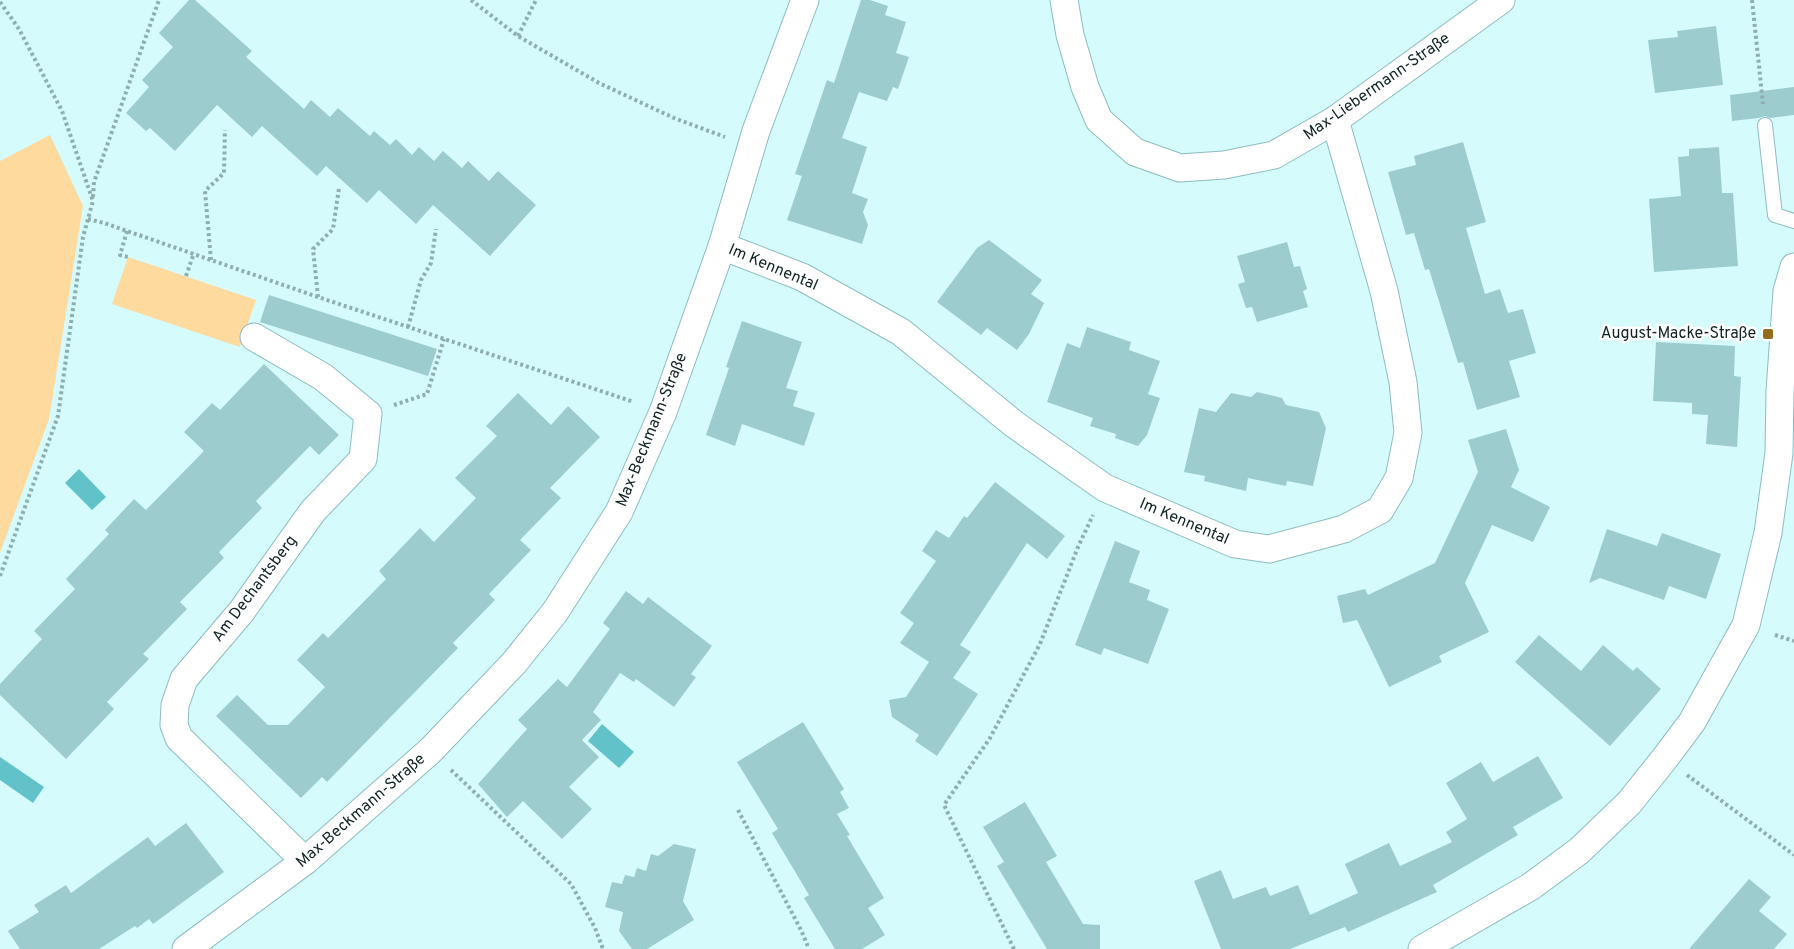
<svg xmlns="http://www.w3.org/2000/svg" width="1794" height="949" viewBox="0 0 1794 949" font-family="Overpass,sans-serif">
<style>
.green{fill:#feda9f}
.water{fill:#61c3c9}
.building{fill:#9dcccf}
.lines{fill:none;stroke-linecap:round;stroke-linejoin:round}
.lane-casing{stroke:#8dbcbe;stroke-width:16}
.street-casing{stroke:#8dbcbe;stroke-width:29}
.path{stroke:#8faeaf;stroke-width:4;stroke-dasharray:3 3;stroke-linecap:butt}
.lane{stroke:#fff;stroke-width:14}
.street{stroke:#fff;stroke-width:27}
.poi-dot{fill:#956c17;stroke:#fff;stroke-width:2}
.labels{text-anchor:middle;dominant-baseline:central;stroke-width:5;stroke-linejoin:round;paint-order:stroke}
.street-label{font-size:16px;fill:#112425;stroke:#fff}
.poi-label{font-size:16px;fill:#112425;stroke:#fff;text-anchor:end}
</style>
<rect width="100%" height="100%" fill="#d5fbfd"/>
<g class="green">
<path d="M50,135L83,206L49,419L0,553V161Z"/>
<path d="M128,257L256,300L240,347L112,304Z"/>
</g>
<g class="water">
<path d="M79,469L106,497L92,510L65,483Z"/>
<path d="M602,724L634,752L619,768L588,741Z"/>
<path d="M0,757L44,787L33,803L0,780Z"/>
</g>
<g class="building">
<path d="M189,0H195L252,51L246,57L304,109L311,100L330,117L338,108L370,136L374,131L390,145L396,139L412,155L419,147L434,161L443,151L462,168L468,161L489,181L498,171L536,205L490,256L433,205L416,224L379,190L367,203L326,166L317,176L262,126L252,137L217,105L175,151L150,128L146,131L126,113L149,87L142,80L173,47L159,33Z"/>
<path d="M861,0H870L888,6L885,15L906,22L896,53L909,57L898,89L893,87L887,101L859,92L842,138L867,147L852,193L868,199L863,212L868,225L862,244L787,220L802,176L795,174L827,80L834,83Z"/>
<path d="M1716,26L1723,85L1655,93L1648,40L1678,37L1677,31Z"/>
<path d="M1794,87V115L1770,118L1765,116L1759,118L1732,121L1730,95Z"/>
<path d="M1463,142L1486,222L1466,228L1485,294L1500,289L1508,313L1523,309L1536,353L1509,361L1520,397L1477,410L1463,362L1458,363L1429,269L1425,270L1414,233L1406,235L1388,172L1416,165L1414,156Z"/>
<path d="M1719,147L1722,193H1733L1738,266L1654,272L1649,199L1681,196L1678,157L1689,156V149Z"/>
<path d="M989,240L1042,280L1031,294L1044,303L1029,334L1017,350L987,328L981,335L937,302L977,248Z"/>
<path d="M1287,242L1294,267L1300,266L1307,289L1303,291L1308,307L1257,322L1252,307L1246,308L1238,284L1245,282L1237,256Z"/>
<path d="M269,295L437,349L428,376L260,322Z"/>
<path d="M742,321L802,342L786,388L798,391L793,406L815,413L804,446L742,424L735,446L706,435L729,368L726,367Z"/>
<path d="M1087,327L1131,342L1129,350L1160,361L1148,394L1160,398L1147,435L1138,446L1115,438L1116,434L1090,426L1093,418L1047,402L1067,343L1080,348Z"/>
<path d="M1656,342L1735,346L1734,376L1741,377L1737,447L1706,444L1708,415L1692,414V403L1653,401Z"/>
<path d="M264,364L339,435L319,455L310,446L256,501L262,508L219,552L224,558L180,602L187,609L143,654L149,659L107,702L114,709L66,759L0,695V684L42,639L34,631L75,589L66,579L109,534L105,530L134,499L146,510L204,451L184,432L212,403L220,410Z"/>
<path d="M1257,392L1282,398L1286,405L1319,412L1326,428L1313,486L1287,481L1286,486L1248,478L1246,491L1204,481L1205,476L1184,472L1199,408L1216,412L1231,393L1251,397Z"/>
<path d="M518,393L551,425L568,406L600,437L550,488L561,498L520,540L531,550L489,594L495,600L453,643L458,648L327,782L322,777L301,798L216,716L237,695L268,725H288L325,687L297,660L323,633L328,638L386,579L379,571L420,528L434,542L476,498L455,478L497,436L486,426Z"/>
<path d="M1506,429L1519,470L1511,487L1550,507L1533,542L1492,525L1465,583L1489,632L1439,656L1442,662L1389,687L1357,620L1343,623L1337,596L1365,589L1368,595L1435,563L1478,472L1468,440Z"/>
<path d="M995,482L1065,536L1047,559L1027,543L960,645L971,652L953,678L978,694L937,756L915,741L919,735L892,717L889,700L906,697L929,662L900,643L914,623L900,613L936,561L922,551L936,530L949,538L964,516L967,518Z"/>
<path d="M1607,529L1657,546L1662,533L1721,554L1706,599L1669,586L1664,600L1600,578L1589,583Z"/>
<path d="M1115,541L1140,551L1129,582L1150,590L1147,600L1169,609L1148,664L1104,648L1101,655L1075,645Z"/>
<path d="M626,591L643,604L648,597L712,646L691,674L696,677L674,707L636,679L634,682L620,673L593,712L601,720L582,740L599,757L569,787L592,809L562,839L523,801L507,817L478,784L527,729L518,720L558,679L567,687L610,629L603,623Z"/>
<path d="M1539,635L1581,671L1603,645L1633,671L1637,667L1661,689L1610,746L1515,662Z"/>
<path d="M803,722L844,789L840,792L849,808L837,814L850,835L847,836L884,898L868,908L885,935L862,949H835L804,898L809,895L772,833L778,829L737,762Z"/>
<path d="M1538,756L1563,798L1513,827L1518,835L1433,885L1437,892L1348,932L1345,927L1290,949H1221L1194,881L1221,870L1233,899L1266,887L1270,896L1298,885L1310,915L1358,893L1345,864L1389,843L1400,866L1452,842L1446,832L1467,819L1446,783L1481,762L1493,782Z"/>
<path d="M1025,802L1057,856L1046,862L1083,924L1100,925V949H1047L997,866L1004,862L983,827Z"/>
<path d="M186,823L224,872L153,924L149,919L137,928L135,926L99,949H20L8,931L39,912L34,905L66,885L71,893L148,837L155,846Z"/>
<path d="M674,844L696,849L683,901L694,920L647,949H632L619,931L623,912L605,907L612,882L622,884L625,875L634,877L637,868L646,871L651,854L658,856Z"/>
<path d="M1749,879L1771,897L1759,911L1787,934L1774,949H1689Z"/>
</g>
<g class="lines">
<g class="lane-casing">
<path id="lane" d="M1765,125L1775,215L1794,221"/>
</g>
<g class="street-casing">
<g id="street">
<path d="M1064,0L1070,35L1085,87L1099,120L1135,152L1180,168L1224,165L1274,155L1335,120L1501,0"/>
<path d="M722,246L802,277L901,332L1014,424L1105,488L1235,544L1269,549L1344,529L1380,510L1399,478L1408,433L1403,382L1384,291L1335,120"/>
<path d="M254,337L323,377L368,414L363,459L313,511L241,612L184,679L175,705L174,725L179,738L305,861"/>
<path d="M186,949L305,861L430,751L514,663L555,612L619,512L663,412L722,246L756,131L805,0"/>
<path d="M1422,949L1530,887L1579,851L1629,803L1665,758L1692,722L1746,625L1768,533L1779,453L1780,391L1787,291L1794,267"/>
</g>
</g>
<g class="path">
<path d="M471,0L518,36L599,83L674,118L725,137"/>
<path d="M1752,0L1763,104"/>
<path d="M0,2L19,29L62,111L93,201L83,237L58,416L0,576"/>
<path d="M518,36L536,0"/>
<path d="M93,197L94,182L159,0"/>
<path d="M88,219L104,223L318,297L634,402"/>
<path d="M127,231L120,255L128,257"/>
<path d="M211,260L205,191L224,173L225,130"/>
<path d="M186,276L194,253"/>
<path d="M318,297L313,249L333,229L339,188"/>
<path d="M408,327L421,280L431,263L436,229"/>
<path d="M394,405L427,394L444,339"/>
<path d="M1775,635L1794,641"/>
<path d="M451,770L571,884L595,928L603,949"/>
<path d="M1687,775L1794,855"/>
<path d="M738,810L801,930L809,949"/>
<path d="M1014,949L944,805L990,738L1040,644L1078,547L1093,515"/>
</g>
<use href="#lane" class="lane"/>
<use href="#street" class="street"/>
</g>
<rect class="poi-dot" x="1762" y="328" width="12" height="12" rx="3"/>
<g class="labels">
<g class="street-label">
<text transform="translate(1377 87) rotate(-35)">Max-Liebermann-Straße</text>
<text transform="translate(773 268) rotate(23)">Im Kennental</text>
<text transform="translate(652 430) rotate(-68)">Max-Beckmann-Straße</text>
<text transform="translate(1184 522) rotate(23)">Im Kennental</text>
<text transform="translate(255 589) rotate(-53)">Am Dechantsberg</text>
<text transform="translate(361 811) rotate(-41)">Max-Beckmann-Straße</text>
</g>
<g class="poi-label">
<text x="1756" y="334">August-Macke-Straße</text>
</g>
</g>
</svg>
